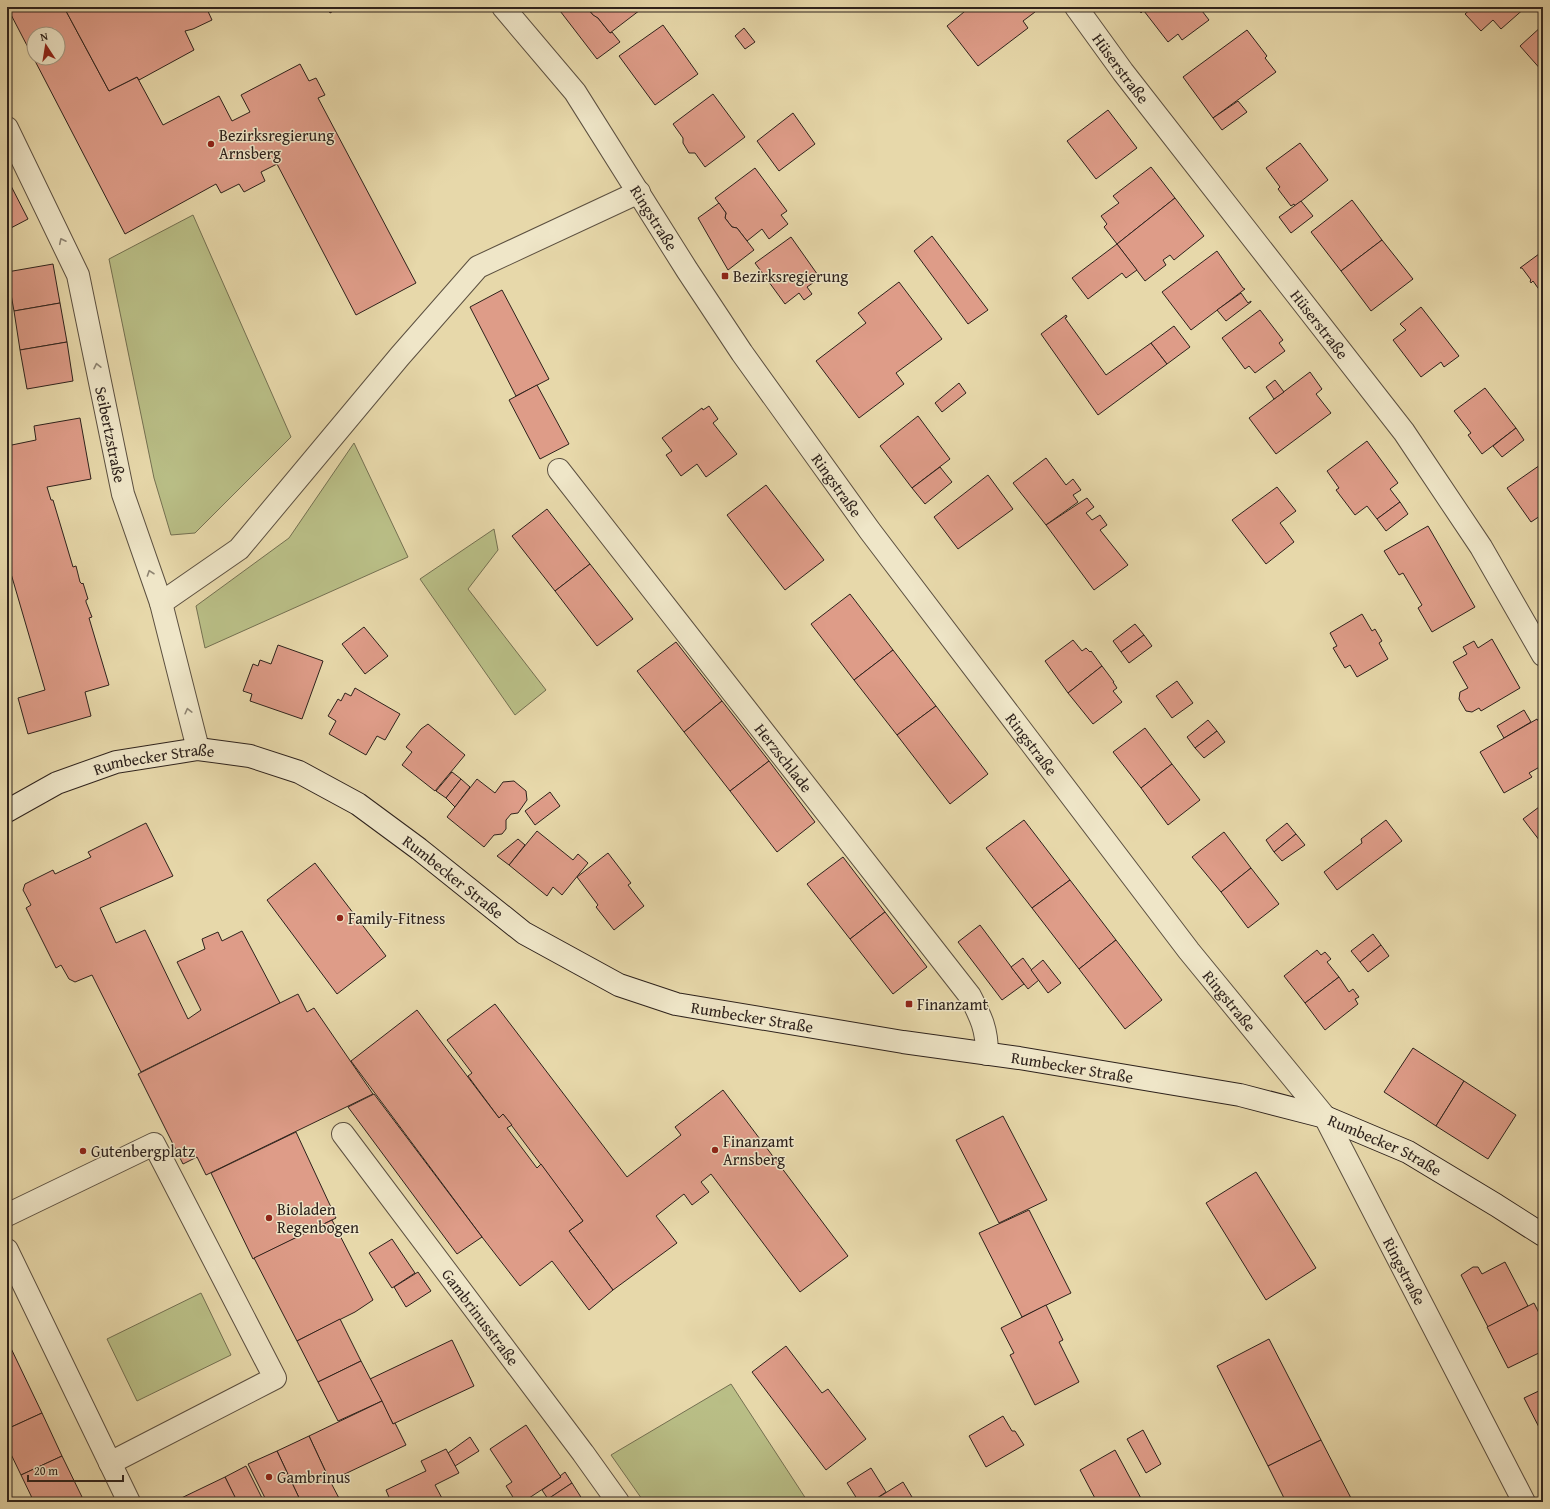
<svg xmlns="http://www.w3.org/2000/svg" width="1550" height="1509" viewBox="0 0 1550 1509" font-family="'Gentium Book Plus',serif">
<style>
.green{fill:#b9be86;stroke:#747051}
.building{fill:#de9c88;stroke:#2e221c;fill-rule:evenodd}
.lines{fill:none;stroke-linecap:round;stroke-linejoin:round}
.street-casing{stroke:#5c5040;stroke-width:24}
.secondary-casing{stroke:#2e221c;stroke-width:24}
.street{stroke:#efe6c8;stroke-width:22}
.secondary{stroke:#efe6c8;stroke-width:22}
.oneway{stroke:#8e8472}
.poi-dot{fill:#8f2418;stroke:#efe6c8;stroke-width:1.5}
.labels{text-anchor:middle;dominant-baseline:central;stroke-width:3;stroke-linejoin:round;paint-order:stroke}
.street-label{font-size:16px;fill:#2e221c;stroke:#efe6c8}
.poi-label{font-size:16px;fill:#2e221c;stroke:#efe6c8;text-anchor:start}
</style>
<rect width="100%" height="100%" fill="#e7d8aa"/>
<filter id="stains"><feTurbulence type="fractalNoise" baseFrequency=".005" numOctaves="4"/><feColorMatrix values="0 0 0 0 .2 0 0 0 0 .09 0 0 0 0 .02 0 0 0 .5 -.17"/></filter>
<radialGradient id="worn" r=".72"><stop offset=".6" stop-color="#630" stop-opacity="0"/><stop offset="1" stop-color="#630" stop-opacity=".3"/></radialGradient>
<g class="green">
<path d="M193,215L291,437L195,533L171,535L154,478L109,259Z"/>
<path d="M354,443L408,557L205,648L196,606L289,538Z"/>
<path d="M494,529L498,550L468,589L546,690L515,715L420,579Z"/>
<path d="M201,1293L231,1355L137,1401L107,1339Z"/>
<path d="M731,1384L808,1502H644L611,1455Z"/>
</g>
<g class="building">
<path d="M7,7H74L66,11L109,91L137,77L163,125L219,96L232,121L250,112L241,95L300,64L309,81L316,78L325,95L318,98L416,283L356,315L277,164L261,172L265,181L244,192L239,184L221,193L216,184L125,234ZM34,34H58V58H34Z"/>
<path d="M74,7H206L212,20L193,29L185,31L194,50L139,80L137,77L109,91L66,11Z"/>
<path d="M327,7H340L330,13Z"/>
<path d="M557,7H587L589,11L598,18L610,33L612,32L620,42L597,59Z"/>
<path d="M587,7H644L610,33L598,18L593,15Z"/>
<path d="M970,7H1031L1035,12L1023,21L1028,28L978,66L947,26Z"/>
<path d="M1137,7H1147L1141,13Z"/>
<path d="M1147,7H1199L1209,20L1182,40L1178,34L1168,42L1144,11Z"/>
<path d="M1473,7H1526L1501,29L1493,20L1481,31L1465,14Z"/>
<path d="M663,25L698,74L655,105L619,56Z"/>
<path d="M1543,25V72L1520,46Z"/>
<path d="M744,28L755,42L745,49L735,36Z"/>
<path d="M1247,30L1267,56L1265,58L1276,72L1213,118L1183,77Z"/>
<path d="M713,94L745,137L705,167L695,153H689L683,143V138L673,124Z"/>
<path d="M1238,101L1247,112L1222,130L1213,118Z"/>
<path d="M1108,110L1137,148L1096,179L1067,141Z"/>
<path d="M793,113L815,144L779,171L757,141Z"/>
<path d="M1300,143L1328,180L1295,206L1294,204L1291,206L1278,189L1280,187L1266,168Z"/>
<path d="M1151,167L1175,198L1117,244L1104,227L1107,224L1101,216L1119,203L1113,196Z"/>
<path d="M755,168L787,211L781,215L788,224L769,239L762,229L747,241L737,228L732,227L725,218L726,213L715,198Z"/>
<path d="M10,184L28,219L7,230V185Z"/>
<path d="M1175,198L1204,236L1174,260L1170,255L1163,260L1166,265L1145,281L1117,244Z"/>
<path d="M1352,200L1382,240L1341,271L1311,232Z"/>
<path d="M1301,201L1313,216L1291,233L1279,217Z"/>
<path d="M719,203L726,213L725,218L732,227L737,228L754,250L728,270L698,218Z"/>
<path d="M932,236L988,310L968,324L914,251Z"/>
<path d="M791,237L820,278L807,287L812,294L804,300L799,293L785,304L755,263Z"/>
<path d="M1382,240L1413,279L1371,311L1341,271Z"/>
<path d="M1117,244L1137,270L1126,278L1122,273L1088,299L1072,278Z"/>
<path d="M1217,251L1243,288L1245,289L1191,330L1162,292Z"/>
<path d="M1543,251V295L1533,281L1531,283L1530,281L1531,280L1522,268H1520Z"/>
<path d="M53,264L60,303L14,311L7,272Z"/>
<path d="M899,282L942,339L896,373L904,384L859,418L816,361L866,323L858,313Z"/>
<path d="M502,290L549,379L516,396L470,307Z"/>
<path d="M1241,293L1248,303L1251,301V302L1226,321L1217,310Z"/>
<path d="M60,303L67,342L20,350L14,311Z"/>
<path d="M1421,307L1459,356L1444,367L1441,362L1421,377L1393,340L1406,330L1400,324Z"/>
<path d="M1260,310L1283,340L1279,343L1285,351L1255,373L1249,366L1245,369L1222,338Z"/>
<path d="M1066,315L1067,317L1065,318L1106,375L1151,343L1167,364L1098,415L1041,334Z"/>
<path d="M1174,326L1190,347L1167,364L1151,343Z"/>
<path d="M67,342L73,381L27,389L20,350Z"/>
<path d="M1310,372L1322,389L1316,394L1331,413L1276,454L1249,418Z"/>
<path d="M1275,380L1284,392L1274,399L1266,387Z"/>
<path d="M959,383L966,393L942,412L935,403Z"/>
<path d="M537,385L569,444L540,459L509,400Z"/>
<path d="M1485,388L1516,428L1482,454L1468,435L1471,433L1454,411Z"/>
<path d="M709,406L718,419L713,423L737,454L706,477L697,464L681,476L666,455L672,451L662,438L702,408L703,410Z"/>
<path d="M918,416L950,459L912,488L880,446Z"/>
<path d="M80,418L91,479L47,487L51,500H53L73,567L76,566L80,582L82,584L83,583L88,599L86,600V602L92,617L89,618L109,685L85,692L91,716L28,734L18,698L45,690L7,560V446L36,440L34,426Z"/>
<path d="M1516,428L1524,440L1502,457L1493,446Z"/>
<path d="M1367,441L1398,483L1390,489L1400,502L1377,519L1367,506L1355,515L1336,490L1339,488L1327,471Z"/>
<path d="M1046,458L1066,485L1073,479L1081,490L1073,495L1078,502L1046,525L1013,483Z"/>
<path d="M1543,463V514L1531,522L1507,488Z"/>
<path d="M940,467L952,482L925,504L912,488Z"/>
<path d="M988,475L1013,509L958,549L934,517Z"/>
<path d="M766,485L824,560L785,590L727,515Z"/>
<path d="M1277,487L1296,511L1280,523L1294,542L1266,564L1232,520Z"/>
<path d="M1087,498L1094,507L1086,513L1092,520L1100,515L1107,525L1100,530L1128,565L1094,590L1046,525Z"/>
<path d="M1400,502L1408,514L1386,531L1377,519Z"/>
<path d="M547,509L590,564L555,591L512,536Z"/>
<path d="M1428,526L1475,607L1432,632L1418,608L1422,605L1403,573L1399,575L1384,551Z"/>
<path d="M590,564L633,619L597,646L555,591Z"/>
<path d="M850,594L893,650L854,680L811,624Z"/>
<path d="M1362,614L1372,631L1375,629L1382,641L1379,643L1388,659L1357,677L1350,665L1345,668L1333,648L1337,646L1330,633Z"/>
<path d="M1135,624L1144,635L1121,652L1113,641Z"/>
<path d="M364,627L388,656L365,674L342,644Z"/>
<path d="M1144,635L1152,646L1129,663L1121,652Z"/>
<path d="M1492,639L1520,688L1481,711L1479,708L1472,712L1466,711L1459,699L1460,692L1468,688L1453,662L1467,654L1463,647L1474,641L1478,648Z"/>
<path d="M1073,640L1082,651L1086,648L1090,652L1091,651L1102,666L1068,693L1045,661Z"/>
<path d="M676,642L722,701L684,732L637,671Z"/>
<path d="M278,645L323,661L302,719L250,701L252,694L243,691L253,664L258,666L260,660L271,664Z"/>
<path d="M893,650L936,706L897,735L854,680Z"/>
<path d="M1102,666L1114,682H1113L1117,688L1113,691L1122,702L1093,724L1068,693Z"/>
<path d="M1177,681L1193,703L1172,718L1156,696Z"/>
<path d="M355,688L400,714L385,740L377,736L366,755L329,734L336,721L328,716L338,699L341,701L345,693L351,696Z"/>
<path d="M722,701L769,761L730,791L684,732Z"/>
<path d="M936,706L988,774L950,804L897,735Z"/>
<path d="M1524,710L1531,722L1504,738L1497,726Z"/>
<path d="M1537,719L1543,729V765L1529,773L1532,777L1504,793L1480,752Z"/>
<path d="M1208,720L1217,731L1195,748L1187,737Z"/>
<path d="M428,724L465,755L435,791L402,765L412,752L406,747L421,729Z"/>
<path d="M1145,728L1172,764L1141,788L1113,752Z"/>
<path d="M1217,731L1225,742L1204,758L1195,748Z"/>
<path d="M769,761L815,822L777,852L730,791Z"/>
<path d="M1172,764L1200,800L1168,825L1141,788Z"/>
<path d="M452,772L461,779L446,798L436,791Z"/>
<path d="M461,779L470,787L455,807L446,798Z"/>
<path d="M477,779L495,793L503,782L514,781L526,791L527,800L518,813L511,814L506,820V829L502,834L494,835L484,847L447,817Z"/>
<path d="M550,792L560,806L535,825L525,811Z"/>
<path d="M1543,804V845L1523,819Z"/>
<path d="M1024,820L1070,880L1032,908L986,848Z"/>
<path d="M1386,820L1402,841L1337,890L1324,872L1362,843L1361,839Z"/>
<path d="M146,823L173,876L100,908L116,943L145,930L188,1019L201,1010L177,962L205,949L202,939L218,932L222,941L242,931L280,1003L141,1072L92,975L75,982L69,979L61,965L56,968L26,908L31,905L23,890L25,884L53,870L55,874L91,857L88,852Z"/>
<path d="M1287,823L1296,834L1274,852L1266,840Z"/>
<path d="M537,831L573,860L578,854L588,863L562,895L553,887L547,896L509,865Z"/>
<path d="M1224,832L1251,868L1221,892L1192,857Z"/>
<path d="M1296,834L1305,845L1282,861L1274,852Z"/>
<path d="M518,839L525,845L509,865L497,856Z"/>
<path d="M608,853L631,883L628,885L644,906L614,930L596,907L598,905L577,877Z"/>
<path d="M843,857L885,912L850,939L807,884Z"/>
<path d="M315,863L386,956L337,994L267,900Z"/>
<path d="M1251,868L1279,904L1248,928L1221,892Z"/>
<path d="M1070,880L1116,940L1079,969L1032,908Z"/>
<path d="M885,912L927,967L893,994L850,939Z"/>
<path d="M980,925L1024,984L1002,1000L958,942Z"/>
<path d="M1373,934L1381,945L1360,962L1351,951Z"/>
<path d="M1116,940L1162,1000L1125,1029L1079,969Z"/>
<path d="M1381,945L1389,956L1368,972L1360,962Z"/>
<path d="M1317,950L1321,955L1325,952L1331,959L1327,962L1339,977L1305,1003L1284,976Z"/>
<path d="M1023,958L1039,980L1028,989L1011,967Z"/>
<path d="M1043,960L1061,983L1048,993L1031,970Z"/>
<path d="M1339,977L1349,992L1353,989L1359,997L1355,999L1358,1004L1325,1030L1305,1003Z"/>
<path d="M298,994L307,1012L314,1008L373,1094L206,1175L197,1157L183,1164L138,1074Z"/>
<path d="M495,1004L627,1177L681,1135L675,1127L723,1090L848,1256L800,1292L711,1174L701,1182L709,1192L692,1205L684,1194L656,1216L677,1243L613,1290L569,1231L583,1221L503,1114L499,1118L468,1076L472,1073L447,1040Z"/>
<path d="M417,1010L499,1118L503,1114L512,1125L507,1128L537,1168L541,1164L583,1221L569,1231L613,1290L589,1310L552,1261L520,1286L482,1237L351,1061Z"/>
<path d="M1413,1048L1464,1081L1436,1126L1384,1092Z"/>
<path d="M1464,1081L1516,1115L1488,1159L1436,1126Z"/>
<path d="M374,1094L482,1237L457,1254L348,1107Z"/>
<path d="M1003,1116L1047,1200L999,1223L956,1140Z"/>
<path d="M296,1132L336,1218L253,1259L211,1173Z"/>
<path d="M1256,1172L1316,1268L1266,1300L1206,1203Z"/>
<path d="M1029,1210L1071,1293L1022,1317L979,1233Z"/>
<path d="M332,1220L373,1300L355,1312L297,1341L254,1258Z"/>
<path d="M392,1239L415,1273L392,1288L369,1253Z"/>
<path d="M1505,1262L1528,1306L1488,1327L1461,1275L1473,1267H1478L1482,1274Z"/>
<path d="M418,1272L431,1291L406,1307L394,1287Z"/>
<path d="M1534,1303L1543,1321V1351L1508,1368L1487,1327Z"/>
<path d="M1046,1305L1063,1340L1059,1342L1079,1382L1035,1405L1010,1355L1014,1353L1001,1328Z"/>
<path d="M340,1319L361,1361L318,1382L297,1341Z"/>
<path d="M1269,1339L1321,1440L1268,1466L1217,1366Z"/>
<path d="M7,1340L42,1413L7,1429Z"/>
<path d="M452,1340L474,1386L393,1424L370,1379Z"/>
<path d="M786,1346L822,1393L828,1389L866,1439L826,1470L752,1372Z"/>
<path d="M361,1361L382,1401L338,1421L318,1382Z"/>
<path d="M1543,1389V1435L1524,1398Z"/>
<path d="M382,1401L393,1424L395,1423L406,1445L330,1481L309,1436Z"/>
<path d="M42,1413L62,1456L21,1475L7,1446V1429Z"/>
<path d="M1003,1416L1012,1431H1015L1024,1445L986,1467L969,1436Z"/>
<path d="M526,1425L561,1477L523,1502H516L506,1486L512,1482L490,1449Z"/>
<path d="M1143,1430L1161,1464L1146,1473L1127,1439Z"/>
<path d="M309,1436L330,1481L341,1502H301L277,1451Z"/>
<path d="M470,1437L479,1451L455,1466L448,1453Z"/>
<path d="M1321,1440L1353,1502H1286L1268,1466Z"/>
<path d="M446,1449L459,1473L435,1485L444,1502H391L386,1490L426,1471L421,1461Z"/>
<path d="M1115,1450L1143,1502H1097L1080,1470Z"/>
<path d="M277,1451L301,1502H267L248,1464Z"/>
<path d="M62,1456L83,1499L76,1502H34L21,1475Z"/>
<path d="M246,1466L264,1502H237L225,1477Z"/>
<path d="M871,1468L886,1492L871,1502H859L847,1483Z"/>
<path d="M565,1472L572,1483L548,1499L542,1490L561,1477L560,1476Z"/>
<path d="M225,1477L237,1501L173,1502Z"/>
<path d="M903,1482L915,1502H882L879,1497Z"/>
<path d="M572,1483L584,1502H550L548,1499Z"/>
</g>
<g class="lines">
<g class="street-casing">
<g id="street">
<path id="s1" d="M503,7L575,92L687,270L742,353L870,531L1189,951L1325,1117L1524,1502"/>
<path id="s2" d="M1076,7L1123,72L1404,432L1481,547L1543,655"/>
<path id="s3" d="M7,128L78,275L123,494L161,603L198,749"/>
<path id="s4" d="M559,470L970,996C981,1017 987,1029 987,1054"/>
<path d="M161,603L239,549L400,356L478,267L639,192"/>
<path id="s5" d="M343,1134L583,1453L618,1502"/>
<path d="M7,1215L154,1144L275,1378L110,1463"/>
<path d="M7,1250L129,1502"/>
</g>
</g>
<g class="secondary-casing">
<g id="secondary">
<path id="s6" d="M7,811L57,783L116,762L198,749L250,756L299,772L358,804L419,849L524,933L619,985L676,1004L903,1042L1019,1058L1240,1095L1325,1117L1408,1152L1496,1205L1543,1235"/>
</g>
</g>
<use href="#street" class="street"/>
<use href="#secondary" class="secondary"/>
</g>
<defs><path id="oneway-chevron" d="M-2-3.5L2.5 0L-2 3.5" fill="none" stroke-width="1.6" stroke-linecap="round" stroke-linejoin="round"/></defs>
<g class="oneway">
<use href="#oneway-chevron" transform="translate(62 241) rotate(-116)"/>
<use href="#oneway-chevron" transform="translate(97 366) rotate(-102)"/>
<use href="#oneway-chevron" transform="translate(150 573) rotate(-109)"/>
<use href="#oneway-chevron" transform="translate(188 711) rotate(-104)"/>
</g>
<g class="poi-dot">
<circle cx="211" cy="144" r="4"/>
<rect x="721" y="272" width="8" height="8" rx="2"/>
<circle cx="340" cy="918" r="4"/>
<rect x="905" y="1000" width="8" height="8" rx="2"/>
<circle cx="715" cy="1150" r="4"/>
<circle cx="83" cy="1151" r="4"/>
<circle cx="269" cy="1218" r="4"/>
<circle cx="269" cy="1477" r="4"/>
</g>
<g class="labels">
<g class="street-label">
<text stroke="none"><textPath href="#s2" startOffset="76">Hüserstraße</textPath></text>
<text stroke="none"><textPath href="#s1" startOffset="260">Ringstraße</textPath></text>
<text stroke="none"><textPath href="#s2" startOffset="400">Hüserstraße</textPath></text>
<text stroke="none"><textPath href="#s3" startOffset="326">Seibertzstraße</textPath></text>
<text stroke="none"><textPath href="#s1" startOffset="584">Ringstraße</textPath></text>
<text stroke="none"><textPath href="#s1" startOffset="908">Ringstraße</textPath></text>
<text stroke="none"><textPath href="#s4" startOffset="365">Herzschlade</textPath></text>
<text stroke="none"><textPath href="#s6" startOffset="158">Rumbecker Straße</textPath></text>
<text stroke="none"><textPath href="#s6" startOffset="494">Rumbecker Straße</textPath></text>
<text stroke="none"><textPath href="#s1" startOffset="1232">Ringstraße</textPath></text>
<text stroke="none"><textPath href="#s6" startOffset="830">Rumbecker Straße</textPath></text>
<text stroke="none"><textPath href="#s6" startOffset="1154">Rumbecker Straße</textPath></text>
<text stroke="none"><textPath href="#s6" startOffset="1478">Rumbecker Straße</textPath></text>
<text stroke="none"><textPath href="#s1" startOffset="1556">Ringstraße</textPath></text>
<text stroke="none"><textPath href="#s5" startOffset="229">Gambrinusstraße</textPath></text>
</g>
<g class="poi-label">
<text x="219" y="135">Bezirksregierung<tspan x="219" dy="18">Arnsberg</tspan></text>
<text x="733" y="276">Bezirksregierung</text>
<text x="348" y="918">Family-Fitness</text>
<text x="917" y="1004">Finanzamt</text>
<text x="723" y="1141">Finanzamt<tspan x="723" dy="18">Arnsberg</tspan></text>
<text x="91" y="1151">Gutenbergplatz</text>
<text x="277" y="1209">Bioladen<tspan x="277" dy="18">Regenbogen</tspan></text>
<text x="277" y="1477">Gambrinus</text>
</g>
</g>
<rect width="1550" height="1509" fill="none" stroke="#e7d8aa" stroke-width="24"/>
<rect x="8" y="8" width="1534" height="1493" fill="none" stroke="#2e221c" stroke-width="2"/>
<rect x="12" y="12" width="1526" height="1485" fill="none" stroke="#2e221c"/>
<g transform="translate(46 46) rotate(348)"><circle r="19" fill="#efe6c8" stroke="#a29883"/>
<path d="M0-3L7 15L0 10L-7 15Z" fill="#8f2418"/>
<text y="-6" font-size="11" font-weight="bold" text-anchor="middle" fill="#2e221c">N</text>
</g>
<path d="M28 1475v6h95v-6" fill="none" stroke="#2e221c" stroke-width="2"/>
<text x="34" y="1475" font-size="12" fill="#2e221c" stroke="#efe6c8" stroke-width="3" paint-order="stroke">20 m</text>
<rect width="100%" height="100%" filter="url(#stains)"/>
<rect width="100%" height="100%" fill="url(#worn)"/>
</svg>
